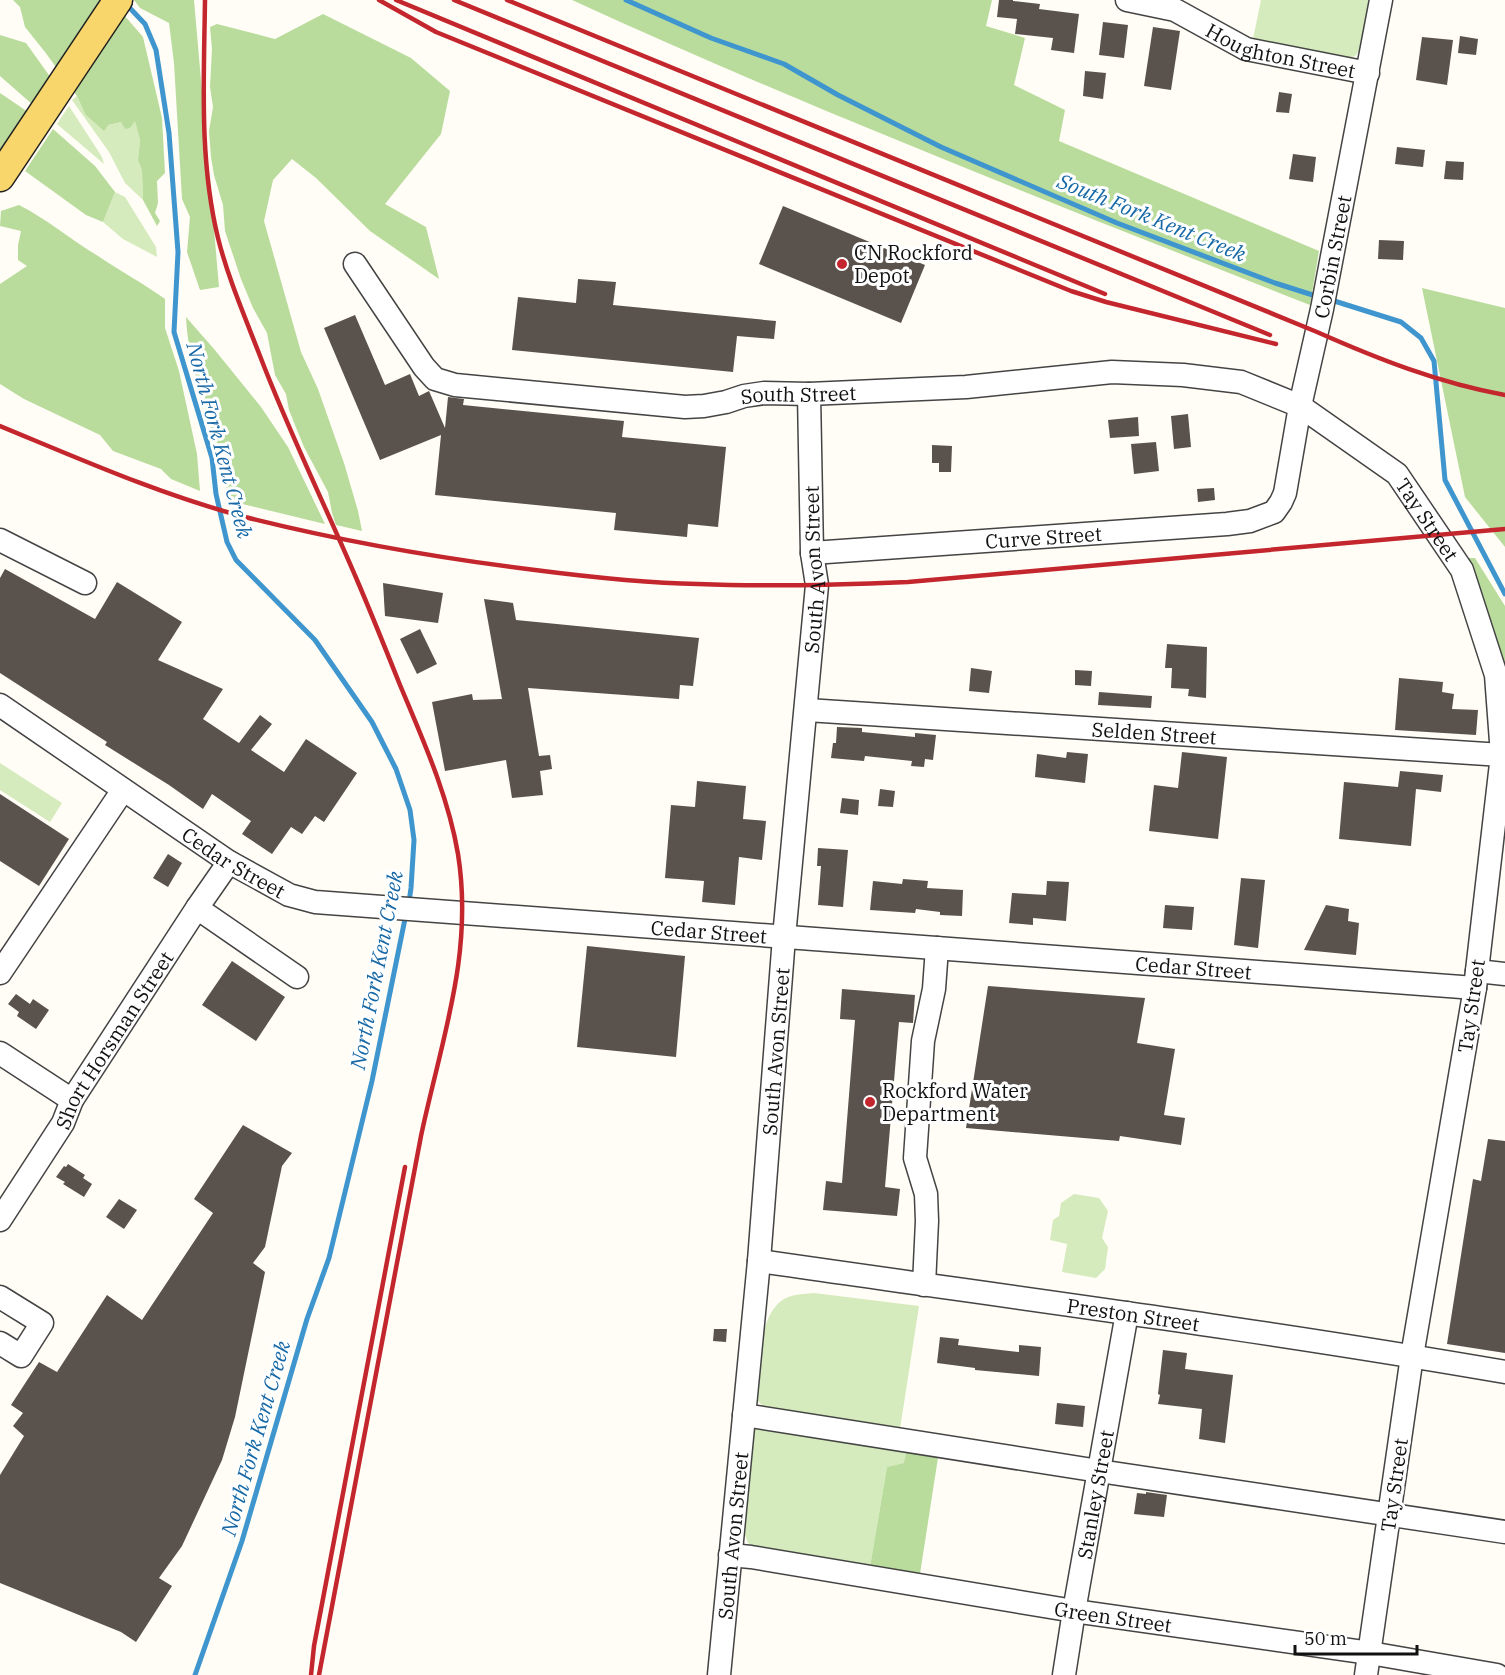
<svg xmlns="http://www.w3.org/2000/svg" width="1505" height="1675" viewBox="0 0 1505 1675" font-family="'IBM Plex Serif',serif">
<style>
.green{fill:#d5ebbd}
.forest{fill:#b9dc9c}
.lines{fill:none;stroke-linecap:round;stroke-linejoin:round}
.stream{stroke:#3f96cf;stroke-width:5}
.building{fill:#5a524d}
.minor-casing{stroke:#444;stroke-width:25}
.major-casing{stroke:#222;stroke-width:31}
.minor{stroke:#fff;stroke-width:22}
.major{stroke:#f9d66b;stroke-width:28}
.rail{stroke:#c4262e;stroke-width:4.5}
.poi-dot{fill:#c4262e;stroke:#fff;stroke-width:2}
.labels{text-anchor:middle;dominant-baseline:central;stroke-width:6;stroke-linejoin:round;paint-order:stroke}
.street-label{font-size:20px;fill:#111;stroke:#fff}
.poi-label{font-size:20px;fill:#111;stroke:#fff;text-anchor:start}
.water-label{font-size:21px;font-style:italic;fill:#1768a6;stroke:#fff}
</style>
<rect width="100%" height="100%" fill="#fffdf5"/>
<g class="green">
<path d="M1261,0H1370L1360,50L1355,56L1349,58L1253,39Z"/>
<path d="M77,96L85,114L108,125L121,122L125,129L135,120L140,140L138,160L142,171L143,200L125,183L109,152L72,100Z"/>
<path d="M69,106L102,157L104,164L57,124Z"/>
<path d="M115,192L125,197L156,247L157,257L123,239L103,222Z"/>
<path d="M0,763L62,803L50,822L0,790Z"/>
<path d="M1074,1194L1099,1198L1108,1211L1102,1238L1108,1247L1105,1269L1096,1278L1062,1272L1067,1244L1050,1240L1053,1220L1059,1216L1061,1203Z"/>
<path d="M814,1293L919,1306L900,1429L766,1409L757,1400C759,1372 757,1312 786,1298C794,1294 804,1294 814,1293Z"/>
<path d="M755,1425L908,1445L905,1463L887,1467L870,1567L754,1548L748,1543L745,1535Z"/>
</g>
<g class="forest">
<path d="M13,0H111L143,37L162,118L165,173L157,181L158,203L155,213L160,221L157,226L143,200L142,171L138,160L140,140L135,121L130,128L125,129L121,122L108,125L104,131L85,114L77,96L45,52L25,27L20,7Z"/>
<path d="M134,0H194L219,287L200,290L187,252L190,217L182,199L174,63L169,23L140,8Z"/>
<path d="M572,0H992L986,26L1025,38L1014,85L1065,110L1059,141L1319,251L1310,305C1063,207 814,111 572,0Z"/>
<path d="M323,14L411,58L450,91L441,134L385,204L426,227L439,279L370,231L316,178L292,159L273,180L264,221L301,352L318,389L344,463L358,511L362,531L336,525L332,513L328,492L304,447L295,425L289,410L286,394L275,375L267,333L253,308L241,279L225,231L223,205L214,175L211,157L209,131L213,107L210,87L212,49L210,27L217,24L275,39Z"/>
<path d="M0,35L26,43L51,78L33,105L0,76Z"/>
<path d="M0,93L28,112L0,154Z"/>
<path d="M53,129L95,166L115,192L103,222L86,215L25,171Z"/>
<path d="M19,205C47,219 71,240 98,256C120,271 143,283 165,299V328L179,371L197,454L200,491L171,479L161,469L113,451L100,435L24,399L0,384V284L27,266L18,260V245L21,231L0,226L1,211Z"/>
<path d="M1422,288L1505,308V547L1465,497Z"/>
<path d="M186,317L214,349L261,407L288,447L325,524L230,501C224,483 221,465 216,447C205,404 188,362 186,317Z"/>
<path d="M1463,558H1475L1505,606V673L1488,613L1467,573Z"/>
<path d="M908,1445L939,1451L920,1574L870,1567L887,1467L904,1463Z"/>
</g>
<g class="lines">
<g class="stream">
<path d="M626,0L711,38L784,64L838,95L941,147L1117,223L1275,283L1319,297"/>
<path d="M126,4L145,24L156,50L169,133L178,252L174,332L212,458L216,494L227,542L236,560L315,640L372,722L396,769L410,810L414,840L411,888L409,902"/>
<path d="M1328,299L1401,322L1421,338L1434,361L1445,480L1505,594"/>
<path d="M195,1675L242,1541L307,1319L329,1258L372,1081L406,914"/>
</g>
</g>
<g class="building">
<path d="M999,0H1013V1L1040,4L1039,9L1079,14L1074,53L1051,50L1053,38L1015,34L1017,19L997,17Z"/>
<path d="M1103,22L1128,25L1124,58L1099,55Z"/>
<path d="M1153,27L1180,31L1171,90L1144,86Z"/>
<path d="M1460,36L1478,39L1476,55L1458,53Z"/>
<path d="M1422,37L1453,40L1447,85L1416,80Z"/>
<path d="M1085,71L1106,73L1103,99L1083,96Z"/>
<path d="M1279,92L1292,94L1289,113L1276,112Z"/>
<path d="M1397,147L1425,150L1423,167L1395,164Z"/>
<path d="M1293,154L1316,157L1313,182L1289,179Z"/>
<path d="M1446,161L1464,162L1463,180L1444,179Z"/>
<path d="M783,206L925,265L901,323L759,264Z"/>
<path d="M1379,240L1404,241L1403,260L1378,259Z"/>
<path d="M578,279L616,282L613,305L776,321L774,339L737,336L733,372L512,350L518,297L576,303Z"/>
<path d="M355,315L385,385L410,374L419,396L429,391L445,428L448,397L464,399L463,405L624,421L622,437L726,447L718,527L688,524L687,537L614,530L616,513L435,495L441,435L380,460L324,328Z"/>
<path d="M1188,414L1191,447L1174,449L1171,416Z"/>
<path d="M1138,417L1139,436L1110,438L1108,420Z"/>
<path d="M1156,442L1159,471L1134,474L1131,444Z"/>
<path d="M932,445L952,446L951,472H939V463H932Z"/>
<path d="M1214,488L1215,500L1198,502L1197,489Z"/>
<path d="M5,569L95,619L117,582L182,622L158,660L223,689L203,719L239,743L260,715L272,724L251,750L284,772L306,739L357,773L324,822L315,816L302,834L291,827L272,854L242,834L251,821L212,794L203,809L169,785L105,745L107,742L0,673V578Z"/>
<path d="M383,583L443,593L438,623L385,616Z"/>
<path d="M484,599L513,603L516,620L699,638L693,686L680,685L679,699L528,688L539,756L550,755L552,769L540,771L543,795L512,798L506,760L445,771L432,702L472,694L473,700L502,699Z"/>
<path d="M420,629L437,664L417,674L400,639Z"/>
<path d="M1167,644L1207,647L1206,698L1188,696L1189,689L1171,688L1172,668H1165Z"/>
<path d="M971,668L992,671L989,693L969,691Z"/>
<path d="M1075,670L1092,671L1091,686L1075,685Z"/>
<path d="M1399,678L1443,682L1442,692L1454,694L1452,709L1478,710L1476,735L1395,730Z"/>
<path d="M1099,692L1152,696L1151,708L1098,705Z"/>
<path d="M837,727L862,728V732L915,737V733L936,735L933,760L925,759L924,767L911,766L912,761L865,756L864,761L831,758L833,743H836Z"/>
<path d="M1067,752L1088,754L1085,783L1035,777L1037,754L1066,758Z"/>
<path d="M1182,752L1227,757L1218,839L1149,831L1154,785L1178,788Z"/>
<path d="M1400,771L1443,775L1441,792L1416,789L1411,846L1339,839L1344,782L1398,787Z"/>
<path d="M697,781L746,786L743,819L766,821L762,860L739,857L735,905L702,902L704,881L665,878L671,805L695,807Z"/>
<path d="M880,789L895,791L893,807L878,806Z"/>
<path d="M0,794L69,839L39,886L0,861Z"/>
<path d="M842,798L859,800L858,815L840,813Z"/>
<path d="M818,848L848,850L843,907L818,905L821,866H817Z"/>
<path d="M168,854L182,863L168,887L153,878Z"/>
<path d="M1241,878L1265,880L1258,948L1234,945Z"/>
<path d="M903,879L928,881L927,888L963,890L962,916L940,915V912L916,909L915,913L870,910L873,881L902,884Z"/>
<path d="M1047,881L1069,882L1066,921L1033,918V925L1009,923L1012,893L1046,895Z"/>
<path d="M1165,905L1194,907L1192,930L1163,928Z"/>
<path d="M1326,905L1349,909L1348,921L1359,923L1356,955L1304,950Z"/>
<path d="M587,946L685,956L676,1057L577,1047Z"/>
<path d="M232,961L285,997L256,1041L202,1005Z"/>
<path d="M988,986L1145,998L1137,1043L1175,1049L1164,1115L1185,1118L1181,1145L1120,1136L1119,1141L966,1128Z"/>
<path d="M842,989L915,995L913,1023L899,1022L885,1187L900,1189L897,1216L823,1210L826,1181L842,1183L855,1020L840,1019Z"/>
<path d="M16,994L30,1004L33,999L49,1010L36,1029L17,1016L19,1012L8,1004Z"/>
<path d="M243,1125L292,1153L282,1166L265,1247L253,1263L265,1272L235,1417L222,1460L182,1546L159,1578L172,1586L136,1642L121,1632L0,1583V1475L24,1436L13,1426L23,1413L11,1405L39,1362L57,1372L107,1295L142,1320L213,1213L194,1199Z"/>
<path d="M1488,1139L1505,1141V1353L1447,1344L1473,1179L1481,1181Z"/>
<path d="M68,1164L85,1175L83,1178L92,1184L84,1197L63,1184L65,1182L56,1177L64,1166L66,1167Z"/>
<path d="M119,1199L137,1210L124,1229L106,1217Z"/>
<path d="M714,1329H727L726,1342L713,1341Z"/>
<path d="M940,1337L959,1339L958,1345L1019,1352V1345L1041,1347L1039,1376L975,1370V1368L937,1363Z"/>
<path d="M1163,1350L1187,1353L1185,1369L1233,1375L1225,1443L1199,1439L1202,1409L1158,1404L1160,1395L1158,1394Z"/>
<path d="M1057,1403L1085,1406L1083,1427L1055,1424Z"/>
<path d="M1146,1492L1167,1495L1164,1517L1134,1514L1137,1493L1146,1494Z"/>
</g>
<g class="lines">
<g class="minor-casing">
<g id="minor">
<path id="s1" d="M1127,0L1175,10L1246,49L1368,73"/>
<path id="s2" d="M355,264L424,367L435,379L455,385L685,407L704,406L726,402L744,396L764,393L809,394L966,387L1112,372L1183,375L1241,382L1300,406L1397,474L1462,570L1496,675L1502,755L1475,988L1412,1356L1366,1675"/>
<path d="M0,540L85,583"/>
<path id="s3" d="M812,553L1227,524L1250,521L1274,512L1281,502L1285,493L1300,406L1322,309L1381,0"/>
<path id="s4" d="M0,705L229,862L289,895L315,902L1475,988"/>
<path id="s5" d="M807,710L1502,755"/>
<path d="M197,908L297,977"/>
<path d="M1477,971L1505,974"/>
<path d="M0,973L123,790"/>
<path d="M0,1053L72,1100"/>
<path id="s6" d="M0,1220L63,1123L72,1100L197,908L229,862"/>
<path id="s7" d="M759,1261C1008,1297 1257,1329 1505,1372"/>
<path d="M924,1285L927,1221L926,1194L915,1158L923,1041L934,989L937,948"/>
<path d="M0,1297L42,1323L21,1356L0,1343"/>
<path d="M744,1415L1099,1471L1505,1532"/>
<path id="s8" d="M730,1555L751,1557L1074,1611L1370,1653L1497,1675"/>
<path id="s9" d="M719,1675L759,1261L784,937L817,585L812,553L809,394"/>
<path id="s10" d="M1064,1675L1074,1611L1127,1313"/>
</g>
</g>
<g class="major-casing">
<path id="major" d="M0,177L118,0"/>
</g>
<use href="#minor" class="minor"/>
<use href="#major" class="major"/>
<g class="rail">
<path d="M205,0C204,79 199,160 218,238C228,278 245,317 260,356C289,432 325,505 357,580C372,615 386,650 400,685C423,740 448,795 458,854C474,954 441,1041 421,1136L319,1675"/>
<path d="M379,0L436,32L1071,291L1106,302L1276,344"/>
<path d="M396,0L1105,294"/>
<path d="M454,0L1270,335"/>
<path d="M507,0L1317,332C1378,359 1439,383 1505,395"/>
<path d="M0,426C80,459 161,495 245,517C340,541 438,558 535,570C589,577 643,583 698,584C768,587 838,585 908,582L1505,529"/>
<path d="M311,1675L314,1646L405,1167"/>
</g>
</g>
<g class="poi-dot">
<circle cx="842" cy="264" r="6"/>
<circle cx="870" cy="1102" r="6"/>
</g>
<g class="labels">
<g class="street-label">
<text stroke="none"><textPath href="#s1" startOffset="164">Houghton Street</textPath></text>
<text stroke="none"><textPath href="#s3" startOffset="728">Corbin Street</textPath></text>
<text stroke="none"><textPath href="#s2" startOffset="507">South Street</textPath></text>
<text stroke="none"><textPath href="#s2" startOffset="1188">Tay Street</textPath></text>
<text stroke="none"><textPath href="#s3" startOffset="232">Curve Street</textPath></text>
<text stroke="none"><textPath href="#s9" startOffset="1110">South Avon Street</textPath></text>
<text stroke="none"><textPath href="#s5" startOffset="348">Selden Street</textPath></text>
<text stroke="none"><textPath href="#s4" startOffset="282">Cedar Street</textPath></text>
<text stroke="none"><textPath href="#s4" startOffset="768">Cedar Street</textPath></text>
<text stroke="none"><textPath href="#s4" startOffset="1254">Cedar Street</textPath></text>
<text transform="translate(1471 1006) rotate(-82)">Tay Street</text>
<text stroke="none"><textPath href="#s6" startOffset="213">Short Horsman Street</textPath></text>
<text stroke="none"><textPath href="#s9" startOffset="626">South Avon Street</textPath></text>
<text stroke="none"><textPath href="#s7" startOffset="378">Preston Street</textPath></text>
<text transform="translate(1394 1485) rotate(-82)">Tay Street</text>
<text stroke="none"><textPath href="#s10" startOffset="183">Stanley Street</textPath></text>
<text stroke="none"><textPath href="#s9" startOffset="140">South Avon Street</textPath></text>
<text stroke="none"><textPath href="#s8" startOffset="388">Green Street</textPath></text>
</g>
<g class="poi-label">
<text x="854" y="252">CN Rockford<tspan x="854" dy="23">Depot</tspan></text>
<text x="882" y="1090">Rockford Water<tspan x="882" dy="23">Department</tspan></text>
</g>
<g class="water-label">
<text transform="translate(1152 217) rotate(22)">South Fork Kent Creek</text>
<text transform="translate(220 440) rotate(75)">North Fork Kent Creek</text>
<text transform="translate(376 970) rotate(-79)">North Fork Kent Creek</text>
<text transform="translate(255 1438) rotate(-74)">North Fork Kent Creek</text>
</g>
</g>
<path d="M1295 1645v9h122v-9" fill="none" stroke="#111111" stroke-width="3"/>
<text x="1304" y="1645" font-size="18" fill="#111111" stroke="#ffffff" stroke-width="4.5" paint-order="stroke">50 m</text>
</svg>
